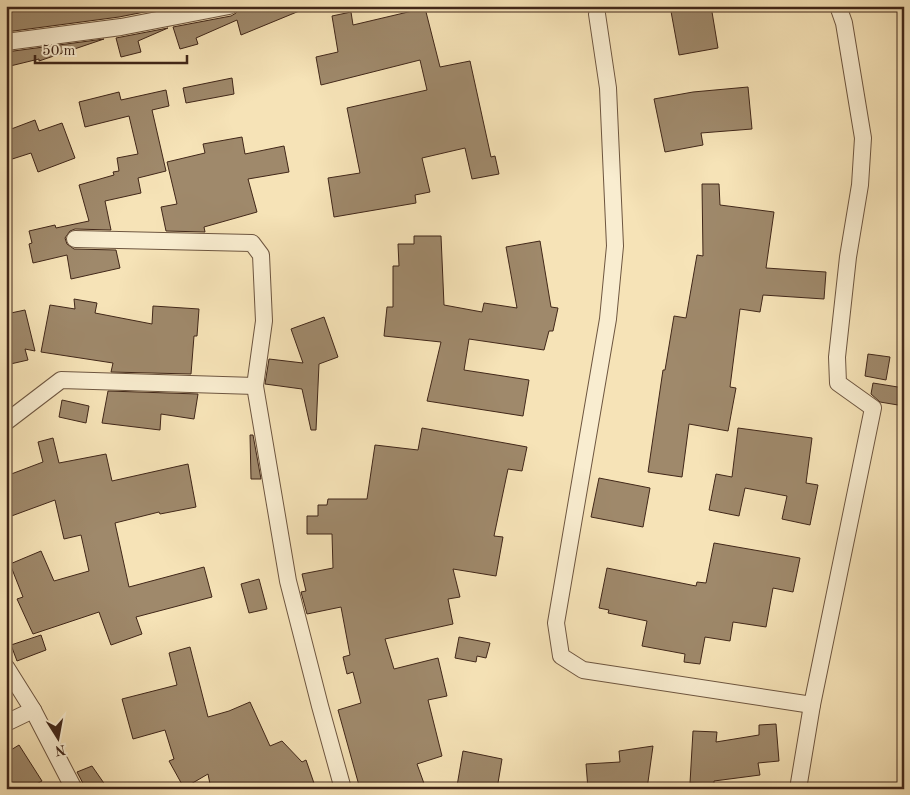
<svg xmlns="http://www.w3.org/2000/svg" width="910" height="795" viewBox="0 0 910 795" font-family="'Old Standard TT',serif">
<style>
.building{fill:#9f896b;stroke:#412719}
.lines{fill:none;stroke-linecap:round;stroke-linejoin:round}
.minor-casing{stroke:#6e5640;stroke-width:18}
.minor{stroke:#f9edd0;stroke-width:16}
</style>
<rect width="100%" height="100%" fill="#f6e3b7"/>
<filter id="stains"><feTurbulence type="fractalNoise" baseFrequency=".004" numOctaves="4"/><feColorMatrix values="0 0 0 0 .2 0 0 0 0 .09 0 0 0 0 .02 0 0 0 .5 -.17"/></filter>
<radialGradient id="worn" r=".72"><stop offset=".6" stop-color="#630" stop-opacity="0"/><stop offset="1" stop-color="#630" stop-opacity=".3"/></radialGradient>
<g class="building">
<path d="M6,6H175L119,17L6,32Z"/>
<path d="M239,6L309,7L241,35L237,20L196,38L198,44L180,49L173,27L231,16L236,13Z"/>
<path d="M670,6H711L718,48L679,55Z"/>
<path d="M425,8L440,67L470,61L491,157L495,156L499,174L472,179L465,148L422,158L430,192L415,195L416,203L334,217L328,178L360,173L347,108L427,90L420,60L321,85L316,57L338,52L332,16L351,12L353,25Z"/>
<path d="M168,28L138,41L141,52L121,57L116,38Z"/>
<path d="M104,39L39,61V59L6,67V52Z"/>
<path d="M232,78L234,94L186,103L183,88Z"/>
<path d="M748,87L752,129L701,133L703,145L665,152L654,99L693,92Z"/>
<path d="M166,90L169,106L152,110L166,171L138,178L141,193L105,201L111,230L75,229L70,231L65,238L67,244L74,249L116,250L120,268L71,279L67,255L33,263L29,244L32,243L29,231L55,225L56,228L89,221L79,185L114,175L113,172L119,171L117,158L138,154L129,116L85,127L79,102L119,92L121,100Z"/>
<path d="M35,120L39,131L62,123L75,158L38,172L31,153L6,161V131Z"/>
<path d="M242,137L245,154L284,146L289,172L248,179L257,212L204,227L205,232L166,231L161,207L177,204L167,162L205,153L203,144Z"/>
<path d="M702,184H719L720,205L774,212L766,268L826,272L824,299L763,295L760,312L740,309L730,387L736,388L728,431L689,424L682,477L648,472L663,370H665L674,316L686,318L697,255L703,256Z"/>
<path d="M414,236H441L444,305L482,312L484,303L517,308L506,247L540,241L551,307L558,308L553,331H549L544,350L469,339L464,370L529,380L523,416L427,401L441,342L384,336L387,307H393V266H399L398,244H414Z"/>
<path d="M74,299L97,303L95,313L152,324L153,306L199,309L197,336H194L191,374L111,372L113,363L41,352L50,305L75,309Z"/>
<path d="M25,310L35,351L25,349L28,360L6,365V314Z"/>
<path d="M324,317L338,357L319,364L316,430H311L302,389L265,384L269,359L303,363L291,329Z"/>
<path d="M868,354L890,357L886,380L865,376Z"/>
<path d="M873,383L904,388V406L880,402L871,394Z"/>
<path d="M108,391L198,394L194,419L161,414L160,430L102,423Z"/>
<path d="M62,400L89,406L86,423L59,417Z"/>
<path d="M422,428L527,447L522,471L508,469L494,536L503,537L496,576L453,569L460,597L448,599L453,624L385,639L394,669L438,658L447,696L428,700L442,756L417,764L426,789H360L338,710L361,703L353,672L347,674L343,657L350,655L341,607L307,614L301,592L306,591L302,574L333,568L332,534H307V516H318V505H327L328,499H367L375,445L418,450Z"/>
<path d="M738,428L812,438L806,483L818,485L810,525L782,519L787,496L745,488L739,516L709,510L716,474L732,477Z"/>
<path d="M250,435H253L261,479H251Z"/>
<path d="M53,438L59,463L106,454L112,481L188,464L196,507L160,514L159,512L115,523L129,587L204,567L212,597L136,617L142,634L111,645L99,612L33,634L17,599L23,597L10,564L41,551L54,581L89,571L81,535L64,539L55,500L6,518V476L43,462L38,442Z"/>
<path d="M599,478L650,488L643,527L591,517Z"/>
<path d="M714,543L800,558L793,592L773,588L766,627L733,622L730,641L705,637L700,664L684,662L685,654L642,646L647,621L608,613L609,610L599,608L607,568L696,586L697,582L706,583Z"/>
<path d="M259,579L267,609L249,613L241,584Z"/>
<path d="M41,635L46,650L17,661L11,645Z"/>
<path d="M459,637L490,643L486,658L477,656L476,662L455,658Z"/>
<path d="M190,647L208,717L229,711L250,702L270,746L282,741L302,762L306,760L316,789H211L208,774L184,788L169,761L174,759L165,730L133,739L122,699L177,685L169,653Z"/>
<path d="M776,724L779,761L758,763L760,775L714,781V784L690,783L693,731L717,732L716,742L759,735V725Z"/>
<path d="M19,745L42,781L27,789H6V753Z"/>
<path d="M653,746L647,789H588L586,764L620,762L619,751Z"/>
<path d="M463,751L502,759L497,789H469L457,786Z"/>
<path d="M92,766L108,789H86L77,772Z"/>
</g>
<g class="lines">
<g class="minor-casing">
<g id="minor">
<path d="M597,14L608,88L615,246L608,319L556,623L561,656L583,670L812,705"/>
<path d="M6,42L121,27L229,6"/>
<path d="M75,239L252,243L261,255L264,321L255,386L288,581L320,706L343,789"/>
<path d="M6,422L61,380L255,386"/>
<path d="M6,667L33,710L74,789"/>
<path d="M6,723L33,710"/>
<path d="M798,789L812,705L873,408L838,383L837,357L848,257L860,185L863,138L844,23L838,6"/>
</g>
</g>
<use href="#minor" class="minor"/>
</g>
<rect width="910" height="795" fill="none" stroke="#f6e3b7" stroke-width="25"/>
<rect x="8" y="8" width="895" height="780" fill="none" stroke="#412719" stroke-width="2.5"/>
<rect x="12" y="12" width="885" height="770" fill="none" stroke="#412719"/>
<g transform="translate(58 738) rotate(169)" stroke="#f9edd0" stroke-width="4" paint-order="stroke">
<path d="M0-4L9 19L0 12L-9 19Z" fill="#412719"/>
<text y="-8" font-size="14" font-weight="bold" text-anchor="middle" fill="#412719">N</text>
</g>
<path d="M35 55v8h152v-8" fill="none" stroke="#412719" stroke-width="2.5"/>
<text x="42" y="55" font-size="15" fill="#412719" stroke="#f9edd0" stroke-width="4" paint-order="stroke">50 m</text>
<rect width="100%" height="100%" filter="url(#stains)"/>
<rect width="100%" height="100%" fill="url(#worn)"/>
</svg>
